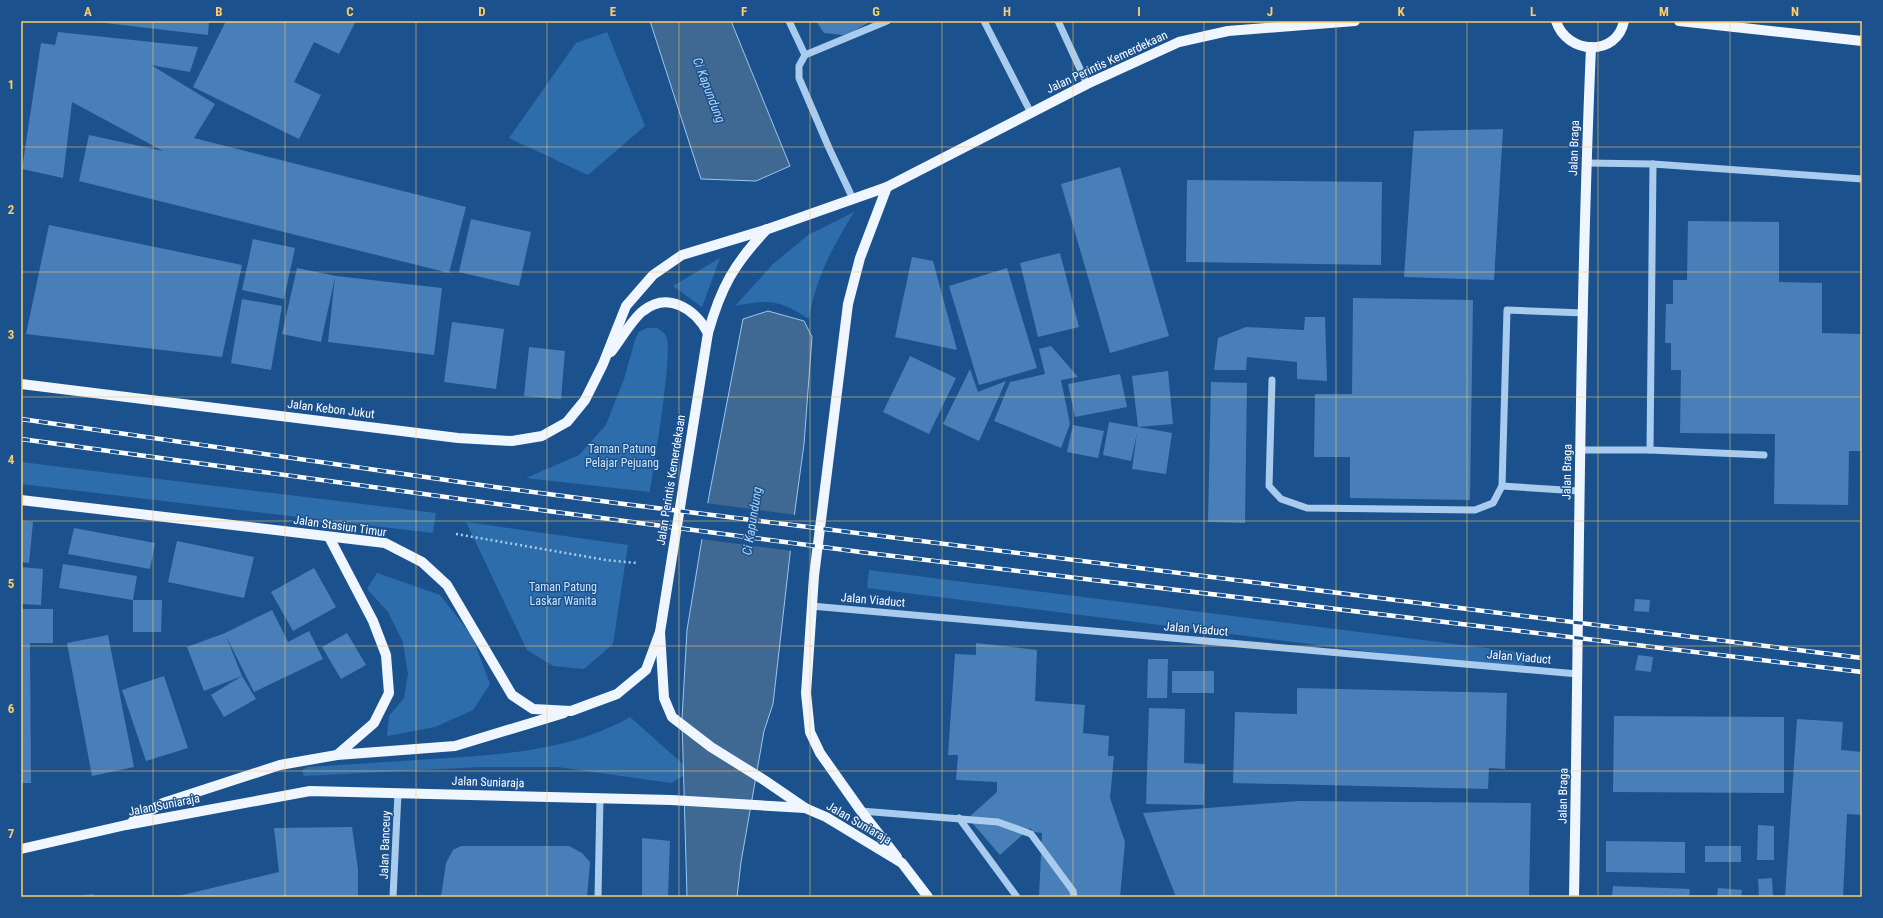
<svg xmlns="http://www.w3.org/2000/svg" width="1883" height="918" viewBox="0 0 1883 918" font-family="'Roboto Condensed',sans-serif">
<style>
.green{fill:#2e6dac}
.water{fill:#3f6892;stroke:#9bc6f0}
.pier{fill:#1b528e}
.building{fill:#487fb8}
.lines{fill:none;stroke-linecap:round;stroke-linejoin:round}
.path{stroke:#a8cbee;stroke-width:2.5;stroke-dasharray:2 3;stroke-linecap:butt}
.minor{stroke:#a8cbee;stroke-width:7}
.major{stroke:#eff6ff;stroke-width:10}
.rail-casing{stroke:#fff;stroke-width:4.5}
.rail{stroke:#1b528e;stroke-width:3;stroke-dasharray:9;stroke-linecap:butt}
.grid{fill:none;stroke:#ffcb65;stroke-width:1;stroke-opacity:0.55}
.labels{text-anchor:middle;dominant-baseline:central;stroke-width:3;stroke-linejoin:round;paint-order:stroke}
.street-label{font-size:12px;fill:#fff;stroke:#1b528e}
.park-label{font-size:12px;fill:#cee4fa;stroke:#1b528e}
.water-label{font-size:13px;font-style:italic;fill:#b4d5f5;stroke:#1b528e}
.neatline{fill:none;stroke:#ffcb65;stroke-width:1.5}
.grid-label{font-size:13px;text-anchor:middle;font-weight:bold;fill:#ffcb65}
</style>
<rect width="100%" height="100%" fill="#1b528e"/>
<g class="green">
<path d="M607,32L645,126L588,175L509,138L576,43Z"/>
<path d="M854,212C833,246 815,279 809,319C780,300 770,299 735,306L773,264L808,235Z"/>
<path d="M720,258L702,307L673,286Z"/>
<path d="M647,328H657C660,330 665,333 666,336C674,350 653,470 650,492L526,478L579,455L606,425L624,379L635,340L639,332Z"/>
<path d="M21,462L436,513L433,533L21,484Z"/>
<path d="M466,522L628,545L613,644L584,669L553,666L527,650Z"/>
<path d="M869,570L1526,653L1523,671L867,588Z"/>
<path d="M377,573L440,595L472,636L490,684L473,710L435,727L387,736L389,716L404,698L408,674L403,642L388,612L367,589Z"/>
<path d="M630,717L685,766L683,776L671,783L558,767H480L304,776L302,770L308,767C350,764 391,762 433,759C500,755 571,751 630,717Z"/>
</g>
<g class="water">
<path d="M650,21H731L790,166L756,181L701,179Z"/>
<path d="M768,311L804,321L812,337L804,444L795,510L773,704L764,731L741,862L737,897H687L682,719L687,630L709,496L743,319Z"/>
</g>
<path class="pier" d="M706,503L796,515L792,551L700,539Z"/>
<g class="building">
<path d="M88,21H209L208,35Z"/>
<path d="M226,21H356L339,54L314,42L294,82L321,95L299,139L193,87Z"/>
<path d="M816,21H871L852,32L843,35L824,33Z"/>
<path d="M58,32L198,47L190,72L151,65L215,104L194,138L466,207L449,273L79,181L89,135L163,151L72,102L63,178L22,169L41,43L55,45Z"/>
<path d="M1503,129L1494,280L1404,277L1414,131Z"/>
<path d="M1120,167L1169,336L1110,353L1061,184Z"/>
<path d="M1187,180L1382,182L1381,265L1186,262Z"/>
<path d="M471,219L531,232L519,286L459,272Z"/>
<path d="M1688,221L1779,222V282L1822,283V333L1862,334V451H1849L1848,505L1774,504L1775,434L1680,433L1681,370H1671V343H1665L1666,304H1673V280H1687Z"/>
<path d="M49,225L242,265L222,357L26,334Z"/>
<path d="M253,239L295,248L284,299L242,290Z"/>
<path d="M1060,253L1079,327L1038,337L1020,263Z"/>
<path d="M912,257L933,261L957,350L895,337Z"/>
<path d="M297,268L336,276L442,288L434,355L328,342L335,277L321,342L282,334Z"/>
<path d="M1007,268L1037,368L979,385L949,286Z"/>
<path d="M1353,298L1473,300L1470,500L1350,498V457H1314L1315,394H1352Z"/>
<path d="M242,299L282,306L271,370L231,363Z"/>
<path d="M1305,317H1325L1327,381L1297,379V362L1247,357L1246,370H1214L1218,338L1246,327L1304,330Z"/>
<path d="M452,322L504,329L496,389L444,382Z"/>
<path d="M1051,346L1078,377L1061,380L1070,424L1061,448L994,421L1010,382L1045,374L1039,349Z"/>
<path d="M529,347L565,351L561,399L524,396Z"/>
<path d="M910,356L956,378L929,434L883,412Z"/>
<path d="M970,369L978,392L1006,381L979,441L943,424Z"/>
<path d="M1168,371L1173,424L1138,427L1132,376Z"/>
<path d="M1120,374L1127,407L1075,417L1068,384Z"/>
<path d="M1211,382L1247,383L1245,523L1208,522Z"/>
<path d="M1109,422L1172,433L1166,474L1132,469L1137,433L1131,461L1103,455Z"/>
<path d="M1073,425L1104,431L1098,458L1067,452Z"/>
<path d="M21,521L33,522L29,563L21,562Z"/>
<path d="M74,528L155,543L150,569L68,554Z"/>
<path d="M177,541L254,557L244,598L168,582Z"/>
<path d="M63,564L137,576L133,600L59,588Z"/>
<path d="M21,567L43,569L41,605L21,604Z"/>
<path d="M314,568L336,607L293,631L271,592Z"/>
<path d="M1635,599L1650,600L1649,612L1634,611Z"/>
<path d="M133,600H162L161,632H133Z"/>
<path d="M21,609H53V643H30L31,783H21Z"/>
<path d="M272,610L288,642L309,631L323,659L254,692L226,636L242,676L204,691L187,647L225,633Z"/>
<path d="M347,633L366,665L341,679L322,647Z"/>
<path d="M108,635L134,767L92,776L67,643Z"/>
<path d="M976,643L1037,650L1035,701L1085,705L1083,733L1109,736L1108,756H1114L1110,798L1125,842L1120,897H1039L1042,833L1034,832L1030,828L1000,855L968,818L997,792V782L956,780L958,755H948L955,654L976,655Z"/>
<path d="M1638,655L1653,657L1651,672L1635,670Z"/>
<path d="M1148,659H1168L1167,698H1147Z"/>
<rect x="1172" y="671" width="42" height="22"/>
<path d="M164,676L188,748L146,761L122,690Z"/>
<path d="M242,676L256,699L224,717L211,695Z"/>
<path d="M1297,688L1507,693L1505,769L1489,768L1488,789L1233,783L1235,712L1297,714Z"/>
<path d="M1149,708L1185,709L1184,763L1205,764L1204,805L1146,804Z"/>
<path d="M1614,716L1784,717V793L1613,792Z"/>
<path d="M1797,719L1843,722L1841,750L1862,752V815L1847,814L1843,897H1785Z"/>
<path d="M1299,801L1531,803L1529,897H1176L1143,813Z"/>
<path d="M1758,825L1774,826V860H1757Z"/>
<path d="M352,827L358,869V897H174L279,872L274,828Z"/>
<path d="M642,838L670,841L668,897H642Z"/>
<path d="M1606,841L1685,842V873L1606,872Z"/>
<path d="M461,846H569L582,853L590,862L587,897H441L446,863L453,850Z"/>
<rect x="1705" y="846" width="36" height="16"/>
<path d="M1772,878L1773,897H1759L1758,879Z"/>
<path d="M1613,886L1690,889L1689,897H1612Z"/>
<path d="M1718,888L1742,890L1741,897H1717Z"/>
<path d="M93,894L94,897H79V896Z"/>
</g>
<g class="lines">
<path class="path" d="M456,534L606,560L637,563"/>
<g class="minor">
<path d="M789,21L805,55"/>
<path d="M984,21L1031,113"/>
<path d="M1058,21L1087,84"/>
<path d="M1587,163L1653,164L1862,179"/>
<path d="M853,199L829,148L799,78V66L805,55L887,21"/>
<path d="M1272,380L1269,486L1281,499L1307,508L1475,510L1493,503L1502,486L1507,310L1584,313"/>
<path d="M1580,450H1650L1764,455"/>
<path d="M1650,450L1653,164"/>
<path d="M1502,486L1579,491"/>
<path d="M811,606L1578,674"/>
<path d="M861,811L998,822L1031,834L1073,891L1074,897"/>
<path d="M959,818L1017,897"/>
<path d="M393,897L398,793"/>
<path d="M598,897L600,798"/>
</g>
<g class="major">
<path d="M1556,21C1567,55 1617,57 1624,21"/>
<path d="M1679,21L1862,41"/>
<path d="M887,187L860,258L848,304L814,576L806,693L810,732L820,753L861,811L897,857"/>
<path d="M767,229C734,264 721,287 708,333L660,632L664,698L672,717L711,747L764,780L805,808"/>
<path d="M611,352C619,342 633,318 643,311C668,291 695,309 708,333"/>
<path d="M21,384L458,438L512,441L542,436L567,422L585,400L603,364L626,306L653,275L682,255L768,229L887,187L1087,84L1179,42L1228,31L1355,21"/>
<path d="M21,500L385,543L422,562L447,585L512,695L533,709L571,711L617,694L646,670L660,632"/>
<path d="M329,537L373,621L386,655L389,693L374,723L337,755"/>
<path d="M133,821L163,803L280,765L337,755L455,746L564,713"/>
<path d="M21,849L126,825L310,791L671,800L805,808L826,817L902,863L928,897"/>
<path d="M1574,897C1579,614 1579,330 1591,47"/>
</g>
<g class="rail-casing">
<g id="rail">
<path d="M21,419L502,488L624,504L1862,658"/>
<path d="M21,439L548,511L868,553L1862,672"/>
</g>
</g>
<use href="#rail" class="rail"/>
</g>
<path class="grid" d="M153,21V897M285,21V897M416,21V897M547,21V897M679,21V897M810,21V897M942,21V897M1073,21V897M1204,21V897M1336,21V897M1467,21V897M1598,21V897M1730,21V897M21,147H1862M21,272H1862M21,397H1862M21,521H1862M21,646H1862M21,771H1862"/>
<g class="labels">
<g class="street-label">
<text transform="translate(1107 62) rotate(-25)">Jalan Perintis Kemerdekaan</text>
<text transform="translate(1574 148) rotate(-88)">Jalan Braga</text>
<text transform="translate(331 409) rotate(7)">Jalan Kebon Jukut</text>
<text transform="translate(1567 472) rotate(-89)">Jalan Braga</text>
<text transform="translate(671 480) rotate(-81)">Jalan Perintis Kemerdekaan</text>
<text transform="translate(340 526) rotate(8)">Jalan Stasiun Timur</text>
<text transform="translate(873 600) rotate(5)">Jalan Viaduct</text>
<text transform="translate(1196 629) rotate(5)">Jalan Viaduct</text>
<text transform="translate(1519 657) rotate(5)">Jalan Viaduct</text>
<text transform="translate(488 782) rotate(2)">Jalan Suniaraja</text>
<text transform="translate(1563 796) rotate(-89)">Jalan Braga</text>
<text transform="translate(164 805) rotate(-11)">Jalan Suniaraja</text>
<text transform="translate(859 823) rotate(30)">Jalan Suniaraja</text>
<text transform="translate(385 845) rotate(-88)">Jalan Banceuy</text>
</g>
<g class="park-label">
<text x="622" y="449">Taman Patung<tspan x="622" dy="14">Pelajar Pejuang</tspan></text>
<text x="563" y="587">Taman Patung<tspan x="563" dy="14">Laskar Wanita</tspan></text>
</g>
<g class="water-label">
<text transform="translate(709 90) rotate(69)">Ci Kapundung</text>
<text transform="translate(752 521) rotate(-81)">Ci Kapundung</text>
</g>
</g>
<rect width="1883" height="918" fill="none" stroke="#1b528e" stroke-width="44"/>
<rect x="22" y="22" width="1839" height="874" class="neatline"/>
<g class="grid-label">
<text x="88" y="16">A</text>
<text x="219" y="16">B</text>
<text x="350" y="16">C</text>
<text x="482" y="16">D</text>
<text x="613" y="16">E</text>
<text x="744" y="16">F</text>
<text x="876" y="16">G</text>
<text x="1007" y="16">H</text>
<text x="1139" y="16">I</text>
<text x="1270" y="16">J</text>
<text x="1401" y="16">K</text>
<text x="1533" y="16">L</text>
<text x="1664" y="16">M</text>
<text x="1795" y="16">N</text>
<text x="11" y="89">1</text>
<text x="11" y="214">2</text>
<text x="11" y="339">3</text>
<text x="11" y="464">4</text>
<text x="11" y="588">5</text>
<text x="11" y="713">6</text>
<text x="11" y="838">7</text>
</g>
</svg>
